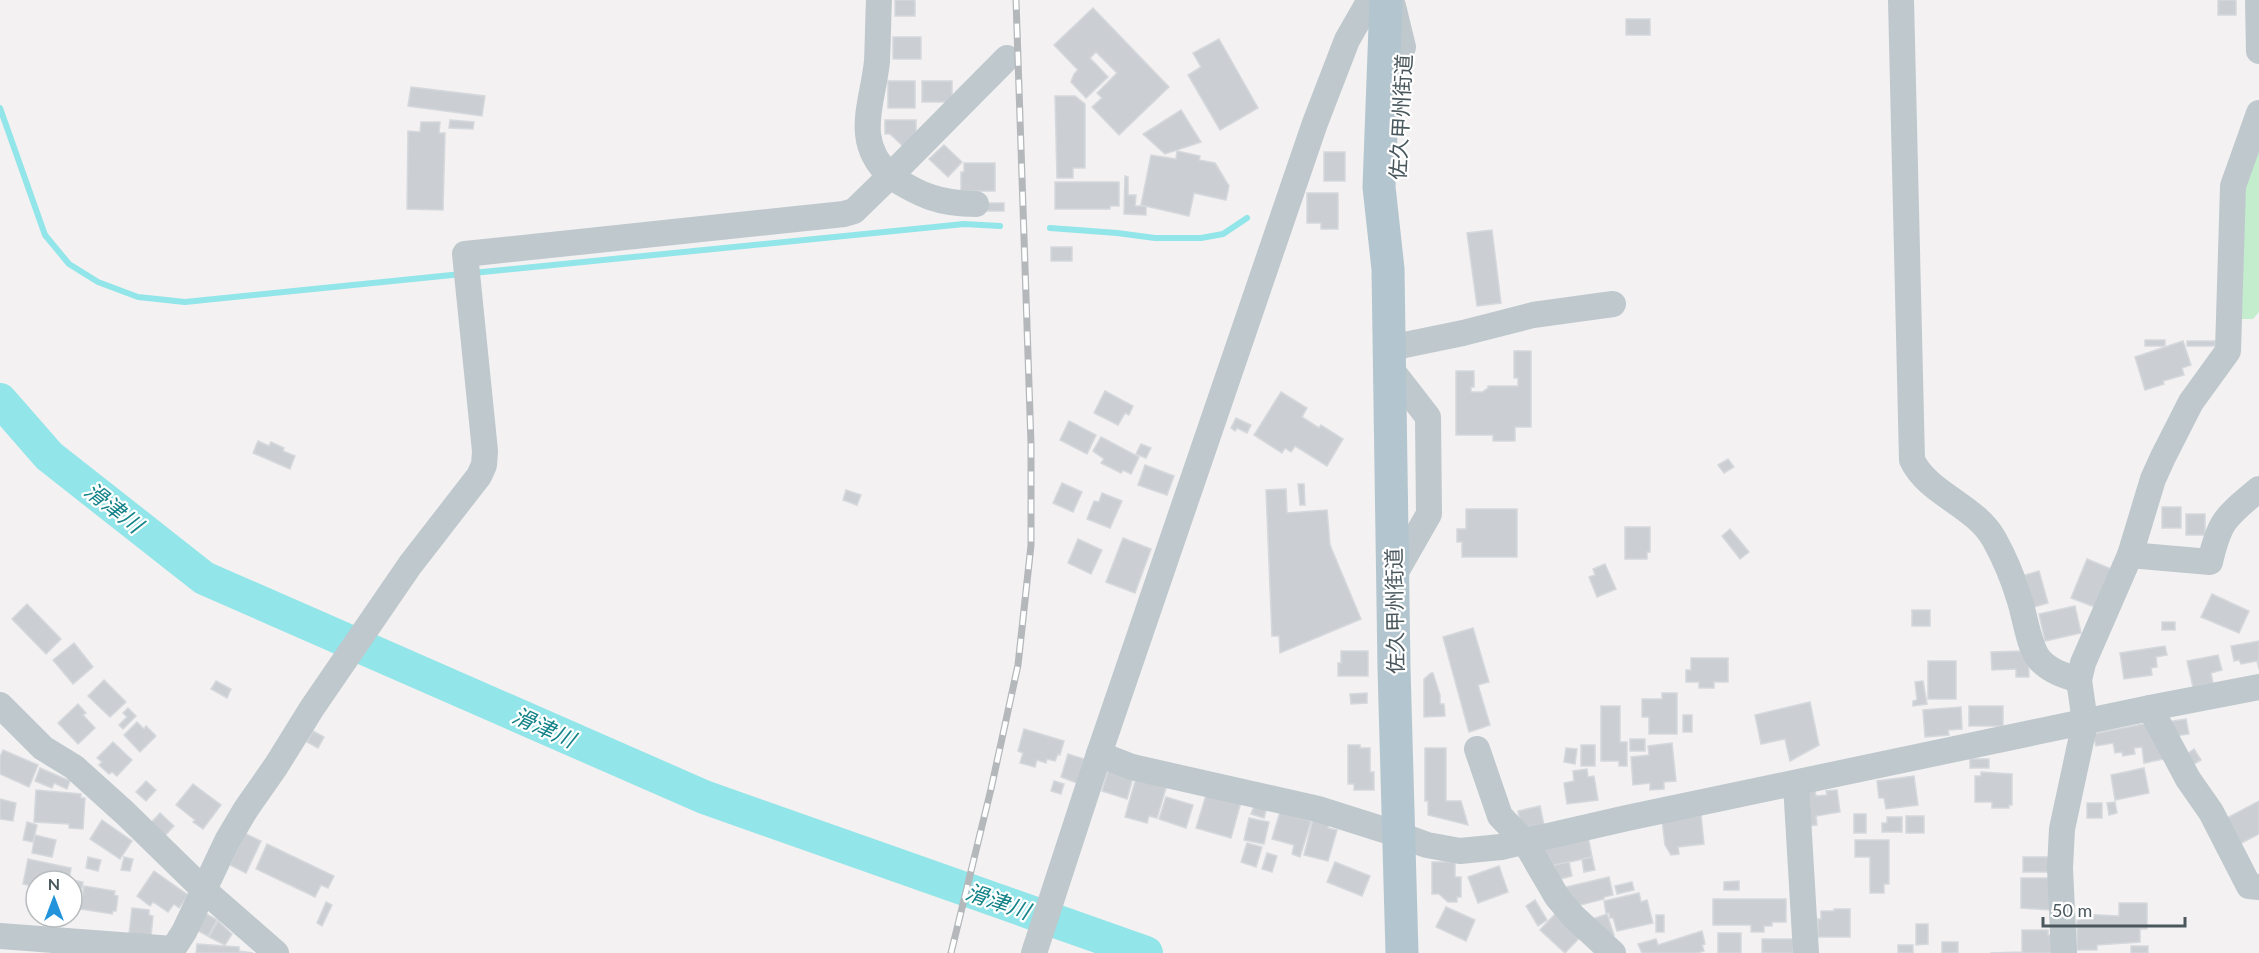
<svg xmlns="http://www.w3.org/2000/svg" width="2259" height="953" viewBox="0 0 2259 953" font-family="Lato,'Noto Sans JP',sans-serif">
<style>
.green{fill:#c3edcc}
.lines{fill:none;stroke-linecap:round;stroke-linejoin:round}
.stream{stroke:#92e5e8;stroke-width:6}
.river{stroke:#92e5e8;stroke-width:34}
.building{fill:#cbcfd3;stroke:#d5d8dc;stroke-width:1.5}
.minor{stroke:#bec8cd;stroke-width:26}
.major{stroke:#b3c5ce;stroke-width:33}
.rail-casing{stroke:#b4b8bb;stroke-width:7}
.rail{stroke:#fff;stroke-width:4.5;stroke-dasharray:14;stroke-linecap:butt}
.labels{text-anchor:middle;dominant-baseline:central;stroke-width:4.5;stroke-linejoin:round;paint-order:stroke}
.street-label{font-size:21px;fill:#4a585e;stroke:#fff}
.water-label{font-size:22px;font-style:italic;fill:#138388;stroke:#fff}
</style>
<rect width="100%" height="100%" fill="#f3f1f1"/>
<path class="green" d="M2259,124V312L2253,319H2237L2239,189Z"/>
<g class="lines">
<g class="stream">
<path d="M0,108L45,235L69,264L98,282L138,297L185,302L462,274"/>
<path d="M1050,228L1117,233L1155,238H1201L1223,234L1247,218"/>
<path d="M473,273L964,224L1000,226"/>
</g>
<path class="river" d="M0,400L49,456L204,578L704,797L1146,953"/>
</g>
<g class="building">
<rect x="895" y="0" width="20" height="16"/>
<rect x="2218" y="0" width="18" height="15"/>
<path d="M1093,8L1169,87L1119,135L1092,107L1102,98L1097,93L1117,73L1096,52L1090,58L1108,77L1086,98L1071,82L1074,74L1078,70L1054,45Z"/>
<rect x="1626" y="19" width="24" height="16"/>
<rect x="893" y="37" width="28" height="22"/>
<path d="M1219,39L1258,108L1220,130L1188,75L1201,67L1193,53Z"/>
<rect x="888" y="81" width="27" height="27"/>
<rect x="922" y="81" width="30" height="21"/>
<path d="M411,87L485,96L482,116L408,106Z"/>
<path d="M1055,96H1075L1085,104V168H1073V178H1057Z"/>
<path d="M1181,110L1201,142L1165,154L1143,134Z"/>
<path d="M450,120L474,122L473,129L449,128Z"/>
<path d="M885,120H916V140L906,149L890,134H885Z"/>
<path d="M421,122H440L439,133H445L443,210L407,209L408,131L420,132Z"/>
<path d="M944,145L962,162L948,177L929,159Z"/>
<path d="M1177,151L1200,156L1199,160L1215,163L1229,186L1226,200L1194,193L1189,216L1141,205L1151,155L1176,159Z"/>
<rect x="1324" y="152" width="21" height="29"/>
<path d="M964,163H995V191H961V172H964Z"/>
<path d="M1125,176L1128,177V195H1136L1135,206H1146V215L1124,214Z"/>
<path d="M1055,182H1119V206H1110V209H1055Z"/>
<path d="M1307,193H1338V229H1321V223H1307Z"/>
<rect x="987" y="203" width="17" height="8"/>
<path d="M1492,230L1501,303L1477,306L1467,233Z"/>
<rect x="1051" y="247" width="21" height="14"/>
<rect x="2145" y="340" width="20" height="6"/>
<path d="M2183,341L2191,365L2182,368L2184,375L2163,381L2164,384L2145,390L2135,357Z"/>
<rect x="2187" y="341" width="28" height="5"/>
<path d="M1514,351H1531V427H1515V441H1493V435H1456V371H1474V387H1471V392H1482L1488,388V386H1518V378H1514Z"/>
<path d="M1105,391L1133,406L1129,415L1125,413L1118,425L1094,413Z"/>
<path d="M1281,392L1307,408L1302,417L1319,428L1321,425L1343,439L1327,466L1295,446L1291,452L1285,448L1282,453L1254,435Z"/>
<path d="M1236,418L1251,425L1247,433L1237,428L1235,431L1231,428Z"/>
<path d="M1069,421L1096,435L1087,454L1060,440Z"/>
<path d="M1101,437L1139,457L1131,474L1123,470L1121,473L1101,463L1104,459L1093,451Z"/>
<path d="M258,441L269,446L271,442L284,448L283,451L295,456L290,469L253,453Z"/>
<path d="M1141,444L1151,448L1146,458L1136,454Z"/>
<path d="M1728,459L1734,467L1724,473L1718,465Z"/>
<path d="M1145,465L1174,476L1167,495L1138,485Z"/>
<path d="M1062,483L1082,492L1073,512L1053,503Z"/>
<path d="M1298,484H1304L1305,505H1300Z"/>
<path d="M1286,489L1287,513L1327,510L1330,545L1361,619L1280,653L1279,636H1272L1266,490Z"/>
<path d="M846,490L861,495L857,505L843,500Z"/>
<path d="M1102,493L1122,501L1110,528L1087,519L1094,501L1099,502Z"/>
<rect x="2162" y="507" width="19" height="21"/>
<path d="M1466,509H1517V557H1462V542H1457V529H1466Z"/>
<rect x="2186" y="514" width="19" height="21"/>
<path d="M1625,527H1650V552H1647V559H1625Z"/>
<path d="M1730,529L1749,552L1740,559L1722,536Z"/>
<path d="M1123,538L1151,549L1135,593L1106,582Z"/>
<path d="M1078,539L1102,550L1091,574L1068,563Z"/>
<path d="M2087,559L2116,571L2100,609L2071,598Z"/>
<path d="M1605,564L1616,589L1597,597L1589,577L1595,575L1593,569Z"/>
<path d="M2039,571L2048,603L2034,607L2025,575Z"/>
<path d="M2212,594L2249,611L2239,633L2201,617Z"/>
<path d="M27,604L61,639L46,654L12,619Z"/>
<path d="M2075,606L2081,633L2045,641L2039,614Z"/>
<rect x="1912" y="610" width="18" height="16"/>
<rect x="2162" y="622" width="13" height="8"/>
<path d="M1473,628L1489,682L1478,685L1490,725L1469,732L1443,637Z"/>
<path d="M2259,641V669L2257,661L2241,664L2239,660L2234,661L2231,646Z"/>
<path d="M74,643L93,667L73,684L53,660Z"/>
<path d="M2165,646L2167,655L2156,657L2157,667L2151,668L2152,675L2124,679L2120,653Z"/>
<path d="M1341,651H1368V676H1338V663H1341Z"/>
<path d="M2024,651L2028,652L2029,677H2016V669L1992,670L1991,652Z"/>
<path d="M2218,655L2222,670L2211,673L2213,683L2193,687L2187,661Z"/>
<path d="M1691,658H1728V682H1714V688H1699V682H1686V670H1691Z"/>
<rect x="1928" y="661" width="28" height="38"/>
<path d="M1431,673H1433L1440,695V704H1444L1445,716L1424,717V679Z"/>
<path d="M104,680L126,702L110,717L88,696Z"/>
<path d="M216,681L231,689L227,698L211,689Z"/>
<path d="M1923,681L1927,704L1913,706V701L1917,700L1915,682Z"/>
<path d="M1367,693V703L1351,704L1350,694Z"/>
<path d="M1662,693H1677V734H1649V717H1642V699H1662Z"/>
<path d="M1810,702L1819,745L1790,761L1785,739L1761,744L1755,715Z"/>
<path d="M78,704L86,713L83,715L95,728L78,744L58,723Z"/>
<path d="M1601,706H1620V742H1627V766H1619V761H1601Z"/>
<rect x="1969" y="706" width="34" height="20"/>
<path d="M1961,707L1962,729L1948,730L1949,735L1925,737L1923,710Z"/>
<path d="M128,708L136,716L123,729L119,725L127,717L123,713Z"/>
<rect x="1683" y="715" width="9" height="17"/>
<path d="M2186,719L2189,734L2169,737L2167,722Z"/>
<path d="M137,722L144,729L146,726L156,736L140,752L124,735Z"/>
<path d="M2148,723L2164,759L2144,763L2142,747L2134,748L2135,754L2123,756L2122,752L2115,753L2113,743L2096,746L2093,734Z"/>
<path d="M1024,729L1064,741L1060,755L1058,754L1055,761L1047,759L1046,763L1037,760L1035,767L1020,763L1023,753L1018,751Z"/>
<path d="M313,731L324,737L318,748L307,742Z"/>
<rect x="1630" y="739" width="15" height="12"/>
<path d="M113,742L132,760L117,776L112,772L109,774L99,765L102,762L97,758Z"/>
<path d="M1672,743L1676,781L1664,782V789L1650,790V783L1633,785L1631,757L1649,755L1648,746Z"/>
<path d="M1348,745H1360V748H1370V772H1374V790H1354V784H1348Z"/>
<rect x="1581" y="745" width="14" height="21"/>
<path d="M1425,748H1446V801H1461L1468,825L1428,815V801H1425Z"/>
<path d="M1566,748L1577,749L1575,764L1564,762Z"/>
<path d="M2194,749L2201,760L2189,767L2183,757Z"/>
<path d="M3,750L38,765L29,787L0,774V757Z"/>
<path d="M1068,754L1084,759L1077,783L1061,777Z"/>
<rect x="1970" y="759" width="19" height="9"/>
<path d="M1109,767L1134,774L1127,799L1102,791Z"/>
<path d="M40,768L70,781L67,789L54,783L52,788L35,781Z"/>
<path d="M2144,768L2149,793L2115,800L2111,775Z"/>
<path d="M1587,769L1588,777L1594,776L1598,800L1567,804L1564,783L1574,781L1573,771Z"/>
<path d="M1981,772L2012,774V805H2009V808H1992V802H1975V776H1981Z"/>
<path d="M1914,776L1918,805L1886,809L1884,798H1879L1877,781Z"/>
<path d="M1136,778L1166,788L1157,818L1149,816L1147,823L1125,817Z"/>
<path d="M146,781L156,790L146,801L136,792Z"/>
<path d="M1054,781L1064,784L1061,794L1051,791Z"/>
<path d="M193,784L221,805L203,829L193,822L195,820L176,805Z"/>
<path d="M36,790L81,794V798H85L83,829L69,828V824L34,822Z"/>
<path d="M1837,790L1840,812L1816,816L1817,825L1807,826L1802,793L1815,791L1816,796L1827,795L1826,791Z"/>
<path d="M1207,792L1241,802L1231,838L1196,828Z"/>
<path d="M1166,797L1193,805L1186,828L1159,819Z"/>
<path d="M0,799L16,803L13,821L0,819Z"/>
<path d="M2259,801V834L2236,846L2223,820Z"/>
<path d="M2115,802L2117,813L2109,815L2107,803Z"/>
<rect x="2087" y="803" width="15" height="15"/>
<path d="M1255,804L1267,807L1264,818L1251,814Z"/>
<path d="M1540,806L1544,825L1522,830L1518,811Z"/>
<path d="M1280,812L1311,821L1300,857L1292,854L1294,845L1272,839Z"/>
<path d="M160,813L174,826L160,841L146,828Z"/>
<rect x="1854" y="814" width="12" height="19"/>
<path d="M1701,815L1704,844L1678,847L1679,854L1671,855L1665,845L1662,820Z"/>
<rect x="1906" y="816" width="18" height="17"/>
<path d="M1887,817H1902V832H1882V823H1887Z"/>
<path d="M1249,818L1269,822L1264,844L1244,840Z"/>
<path d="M1313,819L1329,824L1328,828L1337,830L1328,861L1304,855Z"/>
<path d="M102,820L132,841L120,859L90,839Z"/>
<path d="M27,822L37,825L33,842L23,840Z"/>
<path d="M244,833L261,841L246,873L230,865Z"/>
<path d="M35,835L56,840L52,857L32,853Z"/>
<path d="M1588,836L1592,857L1547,867L1542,846Z"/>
<path d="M1855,840H1889V884H1884V893H1870V857H1855Z"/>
<path d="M1247,843L1262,847L1256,867L1241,862Z"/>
<path d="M267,844L334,876L328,888L321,885L315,897L256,869Z"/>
<path d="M1267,853L1277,856L1272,872L1262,869Z"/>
<path d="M88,857L101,860L98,871L86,868Z"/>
<path d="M124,857L133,859L130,871L121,870Z"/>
<path d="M1592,857L1595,870L1584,872L1582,859Z"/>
<rect x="2023" y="857" width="32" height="15"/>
<path d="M28,859L71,868L69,881H36V887L23,884Z"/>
<path d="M1335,862L1370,876L1362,896L1327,882Z"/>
<path d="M1432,862H1455V877H1461V897H1457V902H1448L1439,894H1432Z"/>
<path d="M1569,862L1572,876L1557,880L1554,865Z"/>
<path d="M1499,866L1508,892L1478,903L1468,877Z"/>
<path d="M154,871L188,895L179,908L174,904L168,912L153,902L150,906L137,896Z"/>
<path d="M1609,877L1613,895L1604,897V899L1573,907L1562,888Z"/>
<path d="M2021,878H2056L2050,910L2021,908Z"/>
<path d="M72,880L83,882L79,904L72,903Z"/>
<path d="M1739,881V890H1724V882Z"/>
<path d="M1632,882L1634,890L1617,894L1615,886Z"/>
<path d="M84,886L115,891L114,895L118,896L116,911H113L112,914L80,909Z"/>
<path d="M1639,893L1641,902L1647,900L1653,923L1617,931L1613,918H1610L1609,913H1606L1604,901Z"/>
<path d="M1713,899H1786V922H1772V926H1764V932H1751V925H1713Z"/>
<path d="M1535,900L1547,920L1538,926L1526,906Z"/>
<path d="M326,902L332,905L322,926L317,923Z"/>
<path d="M2119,903H2147V929H2140V942L2097,945V950H2077V920H2080V914L2119,916Z"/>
<path d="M1446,907L1475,920L1466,941L1436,927Z"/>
<path d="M132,908L149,910V915L153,916L151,936L129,934Z"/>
<path d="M1834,909H1850V937H1818V919H1821V911H1834Z"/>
<path d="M203,912L217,920L208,936L194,929Z"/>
<path d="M1557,912L1582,935L1565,953L1540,930Z"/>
<path d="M1607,914L1614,935L1604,939L1587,921Z"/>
<rect x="1656" y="915" width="8" height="17"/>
<path d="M218,921L232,934L225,945L209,937Z"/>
<path d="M1916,924H1928V944L1916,945Z"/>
<path d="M2022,930H2048V935H2057V953H1990L2022,952Z"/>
<path d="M1702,931L1705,944L1702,945L1704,951L1697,953H1642L1638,944L1656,939L1658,945Z"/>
<rect x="1718" y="933" width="23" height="20"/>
<rect x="1762" y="939" width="31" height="14"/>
<rect x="1942" y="942" width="16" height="11"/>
<path d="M197,944L239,947V951L253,953H196Z"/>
<rect x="1898" y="945" width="15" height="8"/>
<rect x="2131" y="946" width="17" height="7"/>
</g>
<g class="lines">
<g class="minor">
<path d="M1901,0L1912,460C1928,494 1975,505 1994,539C2004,557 2013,578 2019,598C2025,615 2028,645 2039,659C2049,671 2065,676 2079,680"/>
<path d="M2258,0L2259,51"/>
<path d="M1393,6L1403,47"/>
<path d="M976,204C940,204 919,195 890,176L1007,58"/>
<path d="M1390,348L1463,333L1533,315L1613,304"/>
<path d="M1390,368L1428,417L1429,514L1393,577"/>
<path d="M2130,555L2210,562C2220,519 2226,517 2259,489"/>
<path d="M0,705L43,748L74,767L125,813L205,891L276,953"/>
<path d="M2150,708L2188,779L2211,812L2249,886L2259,887"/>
<path d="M1477,749L1500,816L1525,842L1557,897L1573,916L1613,953"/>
<path d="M1099,754L1132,767L1318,809L1397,834L1427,845L1460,851L1501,847L1627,818L2150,708L2259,687"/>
<path d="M1796,784L1806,953"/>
<path d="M0,936L173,949L184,932L227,841L246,809L276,766L312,708L410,565L479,476L484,465L485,451L465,254L844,214L854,211L890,176C852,140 873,104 877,61C878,41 878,20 879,0"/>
<path d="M1034,953L1099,754L1315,123L1347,40L1367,5"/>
<path d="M2064,953L2060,868L2062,829L2085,722L2079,680L2083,663L2130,555L2153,479L2163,457L2191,402L2228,351L2233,186L2259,113"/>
</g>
<path class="major" d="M1386,0L1379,187L1388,269L1394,668L1402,953"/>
<g class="rail-casing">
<path id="rail" d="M951,953L991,789L1018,665L1031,545V444L1016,0"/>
</g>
<use href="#rail" class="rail"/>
</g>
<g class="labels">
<g class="street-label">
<text transform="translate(1400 117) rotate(-87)">佐久甲州街道</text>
<text transform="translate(1394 611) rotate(-91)">佐久甲州街道</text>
</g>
<g class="water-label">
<text transform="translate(114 507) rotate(38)">滑津川</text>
<text transform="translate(544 727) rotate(24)">滑津川</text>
<text transform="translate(998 901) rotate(19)">滑津川</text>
</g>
</g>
<g transform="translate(54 899)"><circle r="28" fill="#ffffff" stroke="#b7bcbf" stroke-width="1.5"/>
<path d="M0-4.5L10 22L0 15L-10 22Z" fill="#2393db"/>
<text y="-9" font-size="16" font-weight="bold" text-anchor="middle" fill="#4a585e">N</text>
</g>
<path d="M2043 917v9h142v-9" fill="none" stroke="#4a585e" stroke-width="3"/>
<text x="2052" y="917" font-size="18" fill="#4a585e" stroke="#ffffff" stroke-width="4.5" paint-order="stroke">50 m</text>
</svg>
